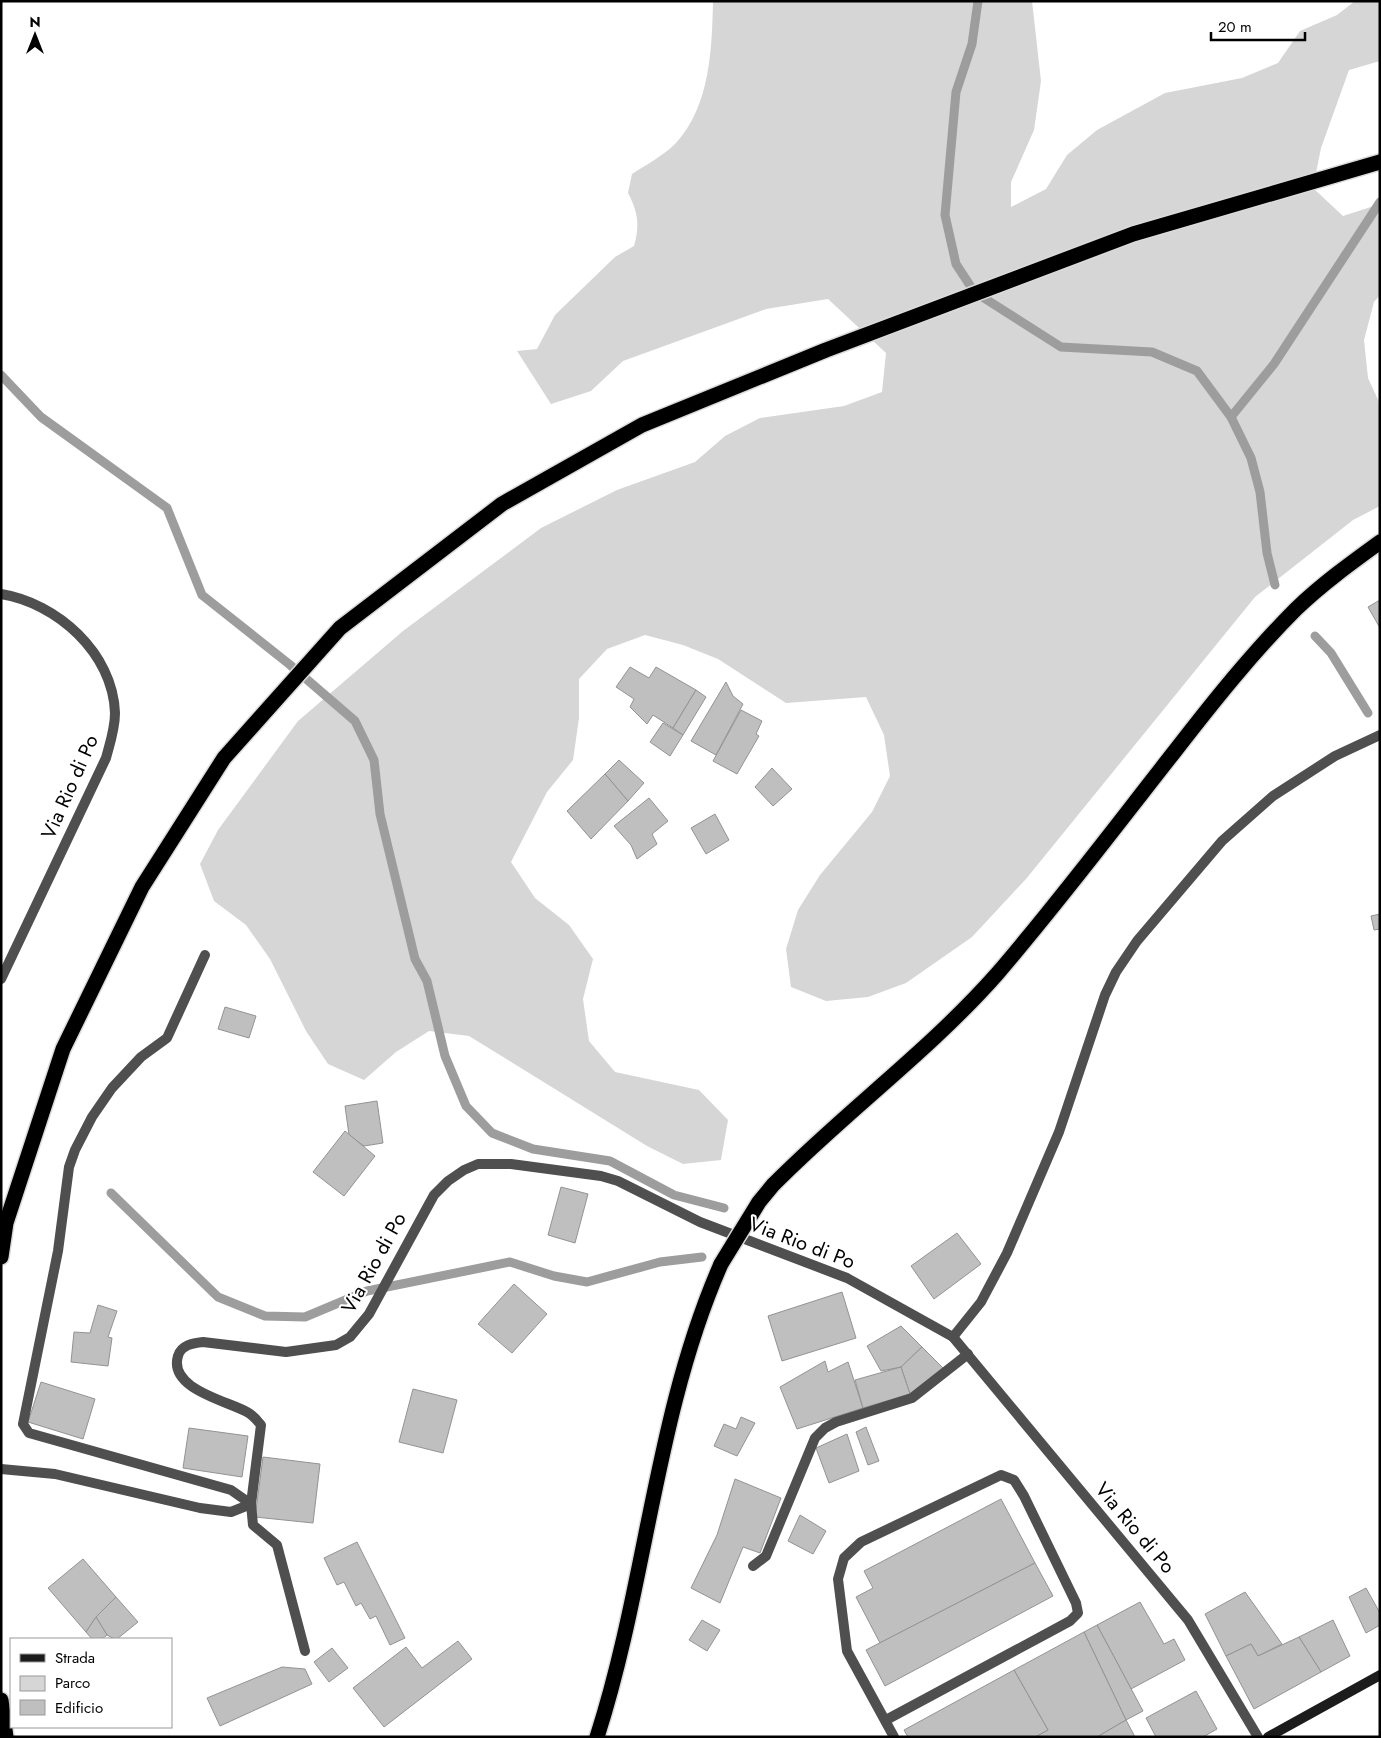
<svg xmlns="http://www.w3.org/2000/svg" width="1381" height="1738" viewBox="0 0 1381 1738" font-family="Jost,sans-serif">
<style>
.green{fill:#d6d6d6}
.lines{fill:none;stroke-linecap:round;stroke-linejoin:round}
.stream{stroke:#9d9d9d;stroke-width:9}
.building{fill:#bfbfbf;stroke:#939393}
.motorway-casing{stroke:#dbdbdb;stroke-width:18}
.service{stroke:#4f4f4f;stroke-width:10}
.minor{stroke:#4f4f4f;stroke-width:10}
.secondary{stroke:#1c1c1c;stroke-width:10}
.motorway{stroke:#000;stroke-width:15}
.motorway-bridge-casing{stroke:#dbdbdb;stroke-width:18;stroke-linecap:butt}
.motorway-bridge{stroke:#000;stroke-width:15}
.labels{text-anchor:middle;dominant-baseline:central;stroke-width:4;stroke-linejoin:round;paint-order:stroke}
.street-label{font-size:20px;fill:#000;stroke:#fff}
</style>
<rect width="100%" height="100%" fill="#fff"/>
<path class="green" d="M713,1H1032L1041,81L1034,130L1011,182V207L1046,189L1067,155L1097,130L1165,93L1242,78L1278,63L1300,31L1337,15L1355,1H1380V61L1349,70L1321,148L1313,188L1343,216L1380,204V295L1374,302L1364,340L1368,378L1380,404V506L1353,520L1255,597L1026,879L972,937L906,983L868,997L826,1001L791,987L786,949L798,910L820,875L872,812L890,776L884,735L866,697L786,703L718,659L683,645L645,635L607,649L579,679V718L573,760L547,792L511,862L535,898L569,925L593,959L583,999L589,1041L615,1072L699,1090L728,1120L721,1160L683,1164L647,1146L469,1036L429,1031L396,1052L364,1080L328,1064L306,1031L270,959L246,925L214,901L200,864L218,830L298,721L403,631L541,528L617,490L695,462L725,436L760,418L844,406L882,392L886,353L828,299L766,309L623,361L591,391L551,404L517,351L537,349L555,315L615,257L634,246C640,225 638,212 628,193L632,174C646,165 664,155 676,143C710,106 712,49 713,1Z"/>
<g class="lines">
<g class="stream">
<path d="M978,1L972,44L956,92L945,215L956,264L973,290L984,298L1061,347L1152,352L1197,371L1231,417L1251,458L1260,492L1267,553L1275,585"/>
<path d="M1,375L41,417L167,508L202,595L289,664L355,721L374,760L380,814L415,959L427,981L445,1056L466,1106L492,1133L533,1149L610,1161L674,1195L724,1208"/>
<path d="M1231,417L1274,364L1380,202"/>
<path d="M1315,636L1331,653L1368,713"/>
<path d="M111,1193L218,1297L265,1316L305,1317L367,1291L510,1262L554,1276L587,1282L660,1262L702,1257"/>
</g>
</g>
<g class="building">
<path d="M1380,600V628L1368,607Z"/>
<path d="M630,667L649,678L656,667L696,690L673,728L653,715L647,724L630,707L634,699L616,687Z"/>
<path d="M726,682L733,696L743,704L716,755L691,741Z"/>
<path d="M696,690L706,697L683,735L673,728Z"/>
<path d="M741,710L762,721L756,734L759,736L737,774L713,761Z"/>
<path d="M663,723L683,735L670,756L650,742Z"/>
<path d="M619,760L644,783L628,801L605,774Z"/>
<path d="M772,768L792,789L773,806L755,787Z"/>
<path d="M605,774L628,801L591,839L567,811Z"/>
<path d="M649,798L668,821L652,834L657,844L637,859L631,845L614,826Z"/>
<path d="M715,814L729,840L706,854L691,828Z"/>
<path d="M1380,914V929L1374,930L1371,916Z"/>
<path d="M225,1007L256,1016L249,1038L218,1029Z"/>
<path d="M377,1101L383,1143L364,1146L349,1135L345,1106Z"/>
<path d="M345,1131L375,1156L344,1196L313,1172Z"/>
<path d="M561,1187L588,1194L575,1243L548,1235Z"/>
<path d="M957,1233L981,1264L934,1299L911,1266Z"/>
<path d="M514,1284L547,1314L512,1353L478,1324Z"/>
<path d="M842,1292L856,1338L782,1361L768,1316Z"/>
<path d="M98,1305L117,1311L108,1337L112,1338L108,1366L71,1362L74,1332L90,1333Z"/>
<path d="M901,1326L922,1347L901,1367L881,1371L867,1346Z"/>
<path d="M922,1347L944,1369L910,1394L901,1367Z"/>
<path d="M825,1361L828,1372L848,1362L863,1408L797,1429L780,1387Z"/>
<path d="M901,1367L910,1394L863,1408L855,1380Z"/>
<path d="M41,1382L95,1399L83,1439L28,1422Z"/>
<path d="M413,1389L457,1400L443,1453L399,1442Z"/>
<path d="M741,1417L755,1423L737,1456L714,1446L724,1424L736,1429Z"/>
<path d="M866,1427L879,1461L868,1465L856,1432Z"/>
<path d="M189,1428L248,1436L242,1477L183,1468Z"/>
<path d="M847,1434L859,1471L829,1483L816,1448Z"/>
<path d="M263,1457L320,1464L313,1523L255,1517Z"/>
<path d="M735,1479L781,1498L760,1553L743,1547L720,1603L691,1588L717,1535Z"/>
<path d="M1001,1499L1035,1563L880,1643L856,1597L873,1588L864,1571Z"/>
<path d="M800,1515L826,1531L813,1554L788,1541Z"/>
<path d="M357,1542L405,1638L390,1645L376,1616L370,1619L361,1603L356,1606L344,1582L337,1585L324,1558Z"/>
<path d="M83,1559L116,1597L96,1617L86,1632L48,1588Z"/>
<path d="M1035,1563L1053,1596L885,1686L866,1650Z"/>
<path d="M1366,1588L1380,1613V1625L1366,1633L1349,1597Z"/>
<path d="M1245,1592L1282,1644L1258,1656L1251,1644L1226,1656L1205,1614Z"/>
<path d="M116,1597L138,1622L117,1639H114L107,1635L96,1617Z"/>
<path d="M1140,1602L1164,1644L1174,1639L1185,1660L1131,1689L1097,1625Z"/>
<path d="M96,1617L107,1635L102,1639H92L86,1632Z"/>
<path d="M702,1620L720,1630L707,1651L689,1640Z"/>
<path d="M1333,1620L1350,1656L1321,1672L1299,1637Z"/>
<path d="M1097,1625L1143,1711L1126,1720L1084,1632Z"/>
<path d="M1084,1632L1126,1720L1097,1737H1035L1048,1730L1014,1670Z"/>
<path d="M1299,1637L1321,1672L1254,1709L1226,1656L1251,1644L1258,1656Z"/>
<path d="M458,1641L472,1659L384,1727L353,1688L406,1647L422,1668Z"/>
<path d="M332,1648L348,1668L329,1682L314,1662Z"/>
<path d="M282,1667L305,1669L312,1684L220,1726L207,1698Z"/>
<path d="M1014,1670L1048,1730L1035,1737H908L904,1730Z"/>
<path d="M1196,1691L1217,1729L1203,1737H1156L1146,1718Z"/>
<path d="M1126,1720L1135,1737H1097Z"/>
</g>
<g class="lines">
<g class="motorway-casing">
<g id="motorway">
<path d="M773,1185C845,1112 929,1051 997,974C1059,902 1116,826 1175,751C1213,702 1252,653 1296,609C1322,584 1351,563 1380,542"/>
<path d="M1,1257L6,1223L63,1049L142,887L224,758L340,628L502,504L642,425L826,350L1133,234L1380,162"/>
<path d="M1,1700L6,1737"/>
<path d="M597,1737C647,1582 655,1414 721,1264"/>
</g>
</g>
<g class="service">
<path d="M205,955L167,1038L141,1057L112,1088L92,1117L75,1150L69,1167L58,1251L23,1424L29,1433L231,1490L251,1504"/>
<path d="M953,1337L981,1302L1007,1253L1059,1132L1105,995L1116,972L1137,941L1222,841L1273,796L1335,756L1380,735"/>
<path d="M886,1720L1070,1621L1078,1613L1076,1603L1024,1496L1014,1480L1001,1475L861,1542L844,1558L838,1579L847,1651L894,1737"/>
</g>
<g class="minor">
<path d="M1,594C57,603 113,653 115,713C115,729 110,743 106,758L1,979"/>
<path d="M1,1469L55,1474L200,1508L231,1512L251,1504L261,1425C257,1420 253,1415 247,1412C228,1401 168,1389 178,1356C181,1345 193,1343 203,1342L286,1352L336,1345L350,1337L369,1314L434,1195L448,1181L464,1170L478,1164H511L601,1176L618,1181L700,1222L847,1278L953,1337L1188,1620L1258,1737"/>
<path d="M251,1504L253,1525L277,1545L305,1651"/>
<path d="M753,1566L766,1556L815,1438L825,1428L836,1422L912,1398L968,1354"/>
</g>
<path class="secondary" d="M1268,1737L1380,1675"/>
<use href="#motorway" class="motorway"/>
<g class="motorway-bridge-casing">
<path id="motorway-bridge" d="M721,1264L759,1202L773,1185"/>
</g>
<use href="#motorway-bridge" class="motorway-bridge"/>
</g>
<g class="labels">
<g class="street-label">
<text transform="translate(70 787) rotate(-66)">Via Rio di Po</text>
<text transform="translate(802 1243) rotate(21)">Via Rio di Po</text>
<text transform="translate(374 1263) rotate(-61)">Via Rio di Po</text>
<text transform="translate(1135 1528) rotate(50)">Via Rio di Po</text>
</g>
</g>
<rect width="1381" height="1738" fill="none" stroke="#000000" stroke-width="5"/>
<rect x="10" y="1638" width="162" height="90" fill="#ffffff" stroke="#999999"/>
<rect x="20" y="1654" width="25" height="8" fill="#1c1c1c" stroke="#999999"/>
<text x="55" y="1663" font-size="15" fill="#000000">Strada</text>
<rect x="20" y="1676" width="25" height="15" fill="#d6d6d6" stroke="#999999"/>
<text x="55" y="1688" font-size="15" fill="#000000">Parco</text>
<rect x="20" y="1700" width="25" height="15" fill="#bfbfbf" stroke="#999999"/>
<text x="55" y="1713" font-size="15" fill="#000000">Edificio</text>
<g transform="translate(35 35)" stroke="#ffffff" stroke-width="4" paint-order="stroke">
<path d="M0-4L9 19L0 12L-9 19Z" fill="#000000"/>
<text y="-8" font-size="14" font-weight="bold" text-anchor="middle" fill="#000000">N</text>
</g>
<path d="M1211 32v8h94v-8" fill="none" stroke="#000000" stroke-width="2.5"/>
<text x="1218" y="32" font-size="15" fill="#000000" stroke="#ffffff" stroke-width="4" paint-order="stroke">20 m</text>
</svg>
